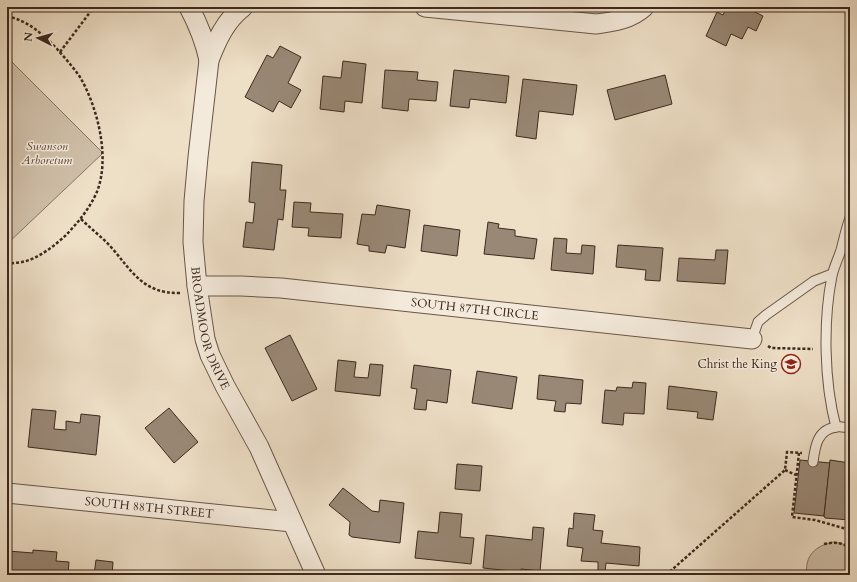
<svg xmlns="http://www.w3.org/2000/svg" width="857" height="582" viewBox="0 0 857 582" font-family="Cardo,serif">
<style>
.green{fill:#d0c0aa;stroke:#867464}
.building{fill:#998876;stroke:#3d291e}
.lines{fill:none;stroke-linecap:round;stroke-linejoin:round}
.lane-casing{stroke:#695648;stroke-width:11}
.street-casing{stroke:#695648;stroke-width:21}
.path{stroke:#3d291e;stroke-width:2.5;stroke-dasharray:3 2;stroke-linecap:butt}
.lane{stroke:#f4eadb;stroke-width:9}
.street{stroke:#f4eadb;stroke-width:19}
.labels{text-anchor:middle;dominant-baseline:central;stroke-width:3;stroke-linejoin:round;paint-order:stroke}
.park-label{font-size:12px;font-style:italic;fill:#5a473a;stroke:#f4eadb}
.street-label{font-size:12px;fill:#3d291e;stroke:#f4eadb}
.poi-label{font-size:12px;fill:#3d291e;stroke:#f4eadb;text-anchor:end}
</style>
<rect width="100%" height="100%" fill="#eedfc7"/>
<filter id="stains"><feTurbulence type="fractalNoise" baseFrequency=".005" numOctaves="4"/><feColorMatrix values="0 0 0 0 .2 0 0 0 0 .09 0 0 0 0 .02 0 0 0 .5 -.17"/></filter>
<radialGradient id="worn" r=".72"><stop offset=".6" stop-color="#630" stop-opacity="0"/><stop offset="1" stop-color="#630" stop-opacity=".3"/></radialGradient>
<g class="green">
<path d="M7,57L103,153L7,244Z"/>
<path d="M834,542L843,544L850,548V575H807C804,556 816,545 834,542Z"/>
</g>
<g class="building">
<path d="M727,7H745L763,16L756,31L748,27L742,39L731,34L726,46L706,36L717,12L723,15Z"/>
<path d="M280,46L301,57L288,83L301,90L291,108L279,101L273,112L245,97L267,55L273,58Z"/>
<path d="M343,61L366,64L362,103L345,101L344,112L320,109L323,76L341,78Z"/>
<path d="M385,70L418,72L417,80L438,82L436,101L409,99L408,111L382,108Z"/>
<path d="M454,70L509,76L506,103L470,99L469,108L450,106Z"/>
<path d="M665,75L672,104L615,120L607,90Z"/>
<path d="M523,79L577,85L573,115L539,111L536,139L516,136Z"/>
<path d="M252,162L282,165L280,190H286L283,220L278,219L274,250L243,247L246,222L253,223L255,203L249,202Z"/>
<path d="M294,202L311,203L310,212L343,214L341,238L308,236L309,228L292,227Z"/>
<path d="M377,205L410,210L405,248L387,245L385,253L369,251V246L357,244L362,214L375,215Z"/>
<path d="M488,222L499,224L498,228L515,230V236L537,239L534,259L484,254Z"/>
<path d="M424,225L460,230L457,256L421,251Z"/>
<path d="M554,238L567,239L566,253L581,254L582,245L595,246L593,274L551,270Z"/>
<path d="M618,245L663,248L660,281L645,280L646,270L616,267Z"/>
<path d="M716,250H728L725,284L677,281L679,258L715,260Z"/>
<path d="M290,335L317,389L292,401L265,348Z"/>
<path d="M338,360L356,362L354,377L368,378L370,364L383,365L380,396L335,391Z"/>
<path d="M414,365L451,370L447,403L427,400L426,410L414,409L417,389L411,388Z"/>
<path d="M477,371L517,377L512,409L472,403Z"/>
<path d="M539,375L583,380L581,404L566,403L565,412L554,411L556,401L537,399Z"/>
<path d="M633,382L646,383L644,414L624,413L623,425L602,423L605,390L616,391L617,387L632,388Z"/>
<path d="M669,386L717,392L713,420L697,418L698,412L667,409Z"/>
<path d="M169,408L198,442L174,463L145,428Z"/>
<path d="M32,409L56,411L54,429L66,430V421L80,423L81,414L100,416L96,455L28,447Z"/>
<path d="M7,410L11,411L8,446H7Z"/>
<path d="M800,460L830,463L824,516L794,513Z"/>
<path d="M830,460L850,463V520L825,518L824,516Z"/>
<path d="M457,464L482,466L480,491L455,489Z"/>
<path d="M343,488L372,511L379,512L380,500L404,503L400,543L352,537L349,535L350,522L329,505Z"/>
<path d="M440,512L462,514L460,537L474,538L471,564L415,558L418,531L438,533Z"/>
<path d="M574,513L595,515L593,530L603,531L601,543L640,547L639,566L606,563L605,572L598,571V562L581,561L583,548L567,546L569,528L573,529Z"/>
<path d="M533,527L544,528L540,571L521,569V572L483,568L486,535L532,540Z"/>
<path d="M33,550L57,552L56,561L69,562L68,574L73,575H30L7,572L8,551L33,553Z"/>
<path d="M96,560L113,562L112,575H94Z"/>
</g>
<g class="lines">
<g class="lane-casing">
<g id="lane">
<path d="M752,339L758,322L766,315L814,281L832,274"/>
<path d="M836,427C824,382 823,321 832,276C834,267 838,259 841,250C844,239 846,228 850,218"/>
<path d="M813,462C815,447 817,429 837,427C841,426 846,428 850,428"/>
</g>
</g>
<g class="street-casing">
<g id="street">
<path d="M189,7C198,24 205,41 209,60"/>
<path id="s1" d="M243,7C225,21 217,40 209,60L198,157L194,201L193,242L197,286L205,339L210,355L225,386L259,447L316,575"/>
<path d="M425,7L596,24C613,22 631,19 644,7"/>
<path id="s2" d="M197,286H241L281,288L752,339"/>
<path id="s3" d="M7,493L292,522"/>
</g>
</g>
<g class="path">
<path d="M7,16C28,21 43,34 57,49C65,58 73,67 80,77C98,108 111,160 96,194C89,209 79,221 68,233C56,245 38,259 22,262C17,263 12,263 7,264"/>
<path d="M60,52L94,7"/>
<path d="M849,205L850,179"/>
<path d="M81,219C91,229 102,237 111,247C132,271 143,294 180,293"/>
<path d="M768,346L771,348L813,349"/>
<path d="M799,453L792,517L815,520L850,530"/>
<path d="M785,470L796,475"/>
<path d="M824,544C834,542 841,542 850,548"/>
<path d="M666,575L785,470L787,452L802,453"/>
</g>
<use href="#lane" class="lane"/>
<use href="#street" class="street"/>
</g>
<defs>
<g id="school-ring" transform="scale(1)"><circle r="9.5" fill="#f4eadb" stroke="#8f2418" stroke-width="1.5"/><path d="M0-5L7-2L0 1L-7-2ZM-4 1L0 2.5L4 1V4Q0 6-4 4Z" fill="#8f2418"/></g>
</defs>
<g fill-rule="evenodd">
<use href="#school-ring" x="791" y="364"/>
</g>
<g class="labels">
<g class="park-label">
<text x="47" y="146">Swanson<tspan x="47" dy="14">Arboretum</tspan></text>
</g>
<g class="street-label">
<text stroke="none"><textPath href="#s2" startOffset="279">SOUTH 87TH CIRCLE</textPath></text>
<text stroke="none"><textPath href="#s1" startOffset="335">BROADMOOR DRIVE</textPath></text>
<text stroke="none"><textPath href="#s3" startOffset="143">SOUTH 88TH STREET</textPath></text>
</g>
<g class="poi-label">
<text x="777" y="364">Christ the King</text>
</g>
</g>
<rect width="857" height="582" fill="none" stroke="#eedfc7" stroke-width="24"/>
<rect x="8" y="8" width="841" height="566" fill="none" stroke="#3d291e" stroke-width="2"/>
<rect x="12" y="12" width="833" height="558" fill="none" stroke="#3d291e"/>
<g transform="translate(38 38) rotate(276)" stroke="#f4eadb" stroke-width="3" paint-order="stroke">
<path d="M0-3L7 15L0 10L-7 15Z" fill="#3d291e"/>
<text y="-6" font-size="11" font-weight="bold" text-anchor="middle" fill="#3d291e">N</text>
</g>
<rect width="100%" height="100%" filter="url(#stains)"/>
<rect width="100%" height="100%" fill="url(#worn)"/>
</svg>
